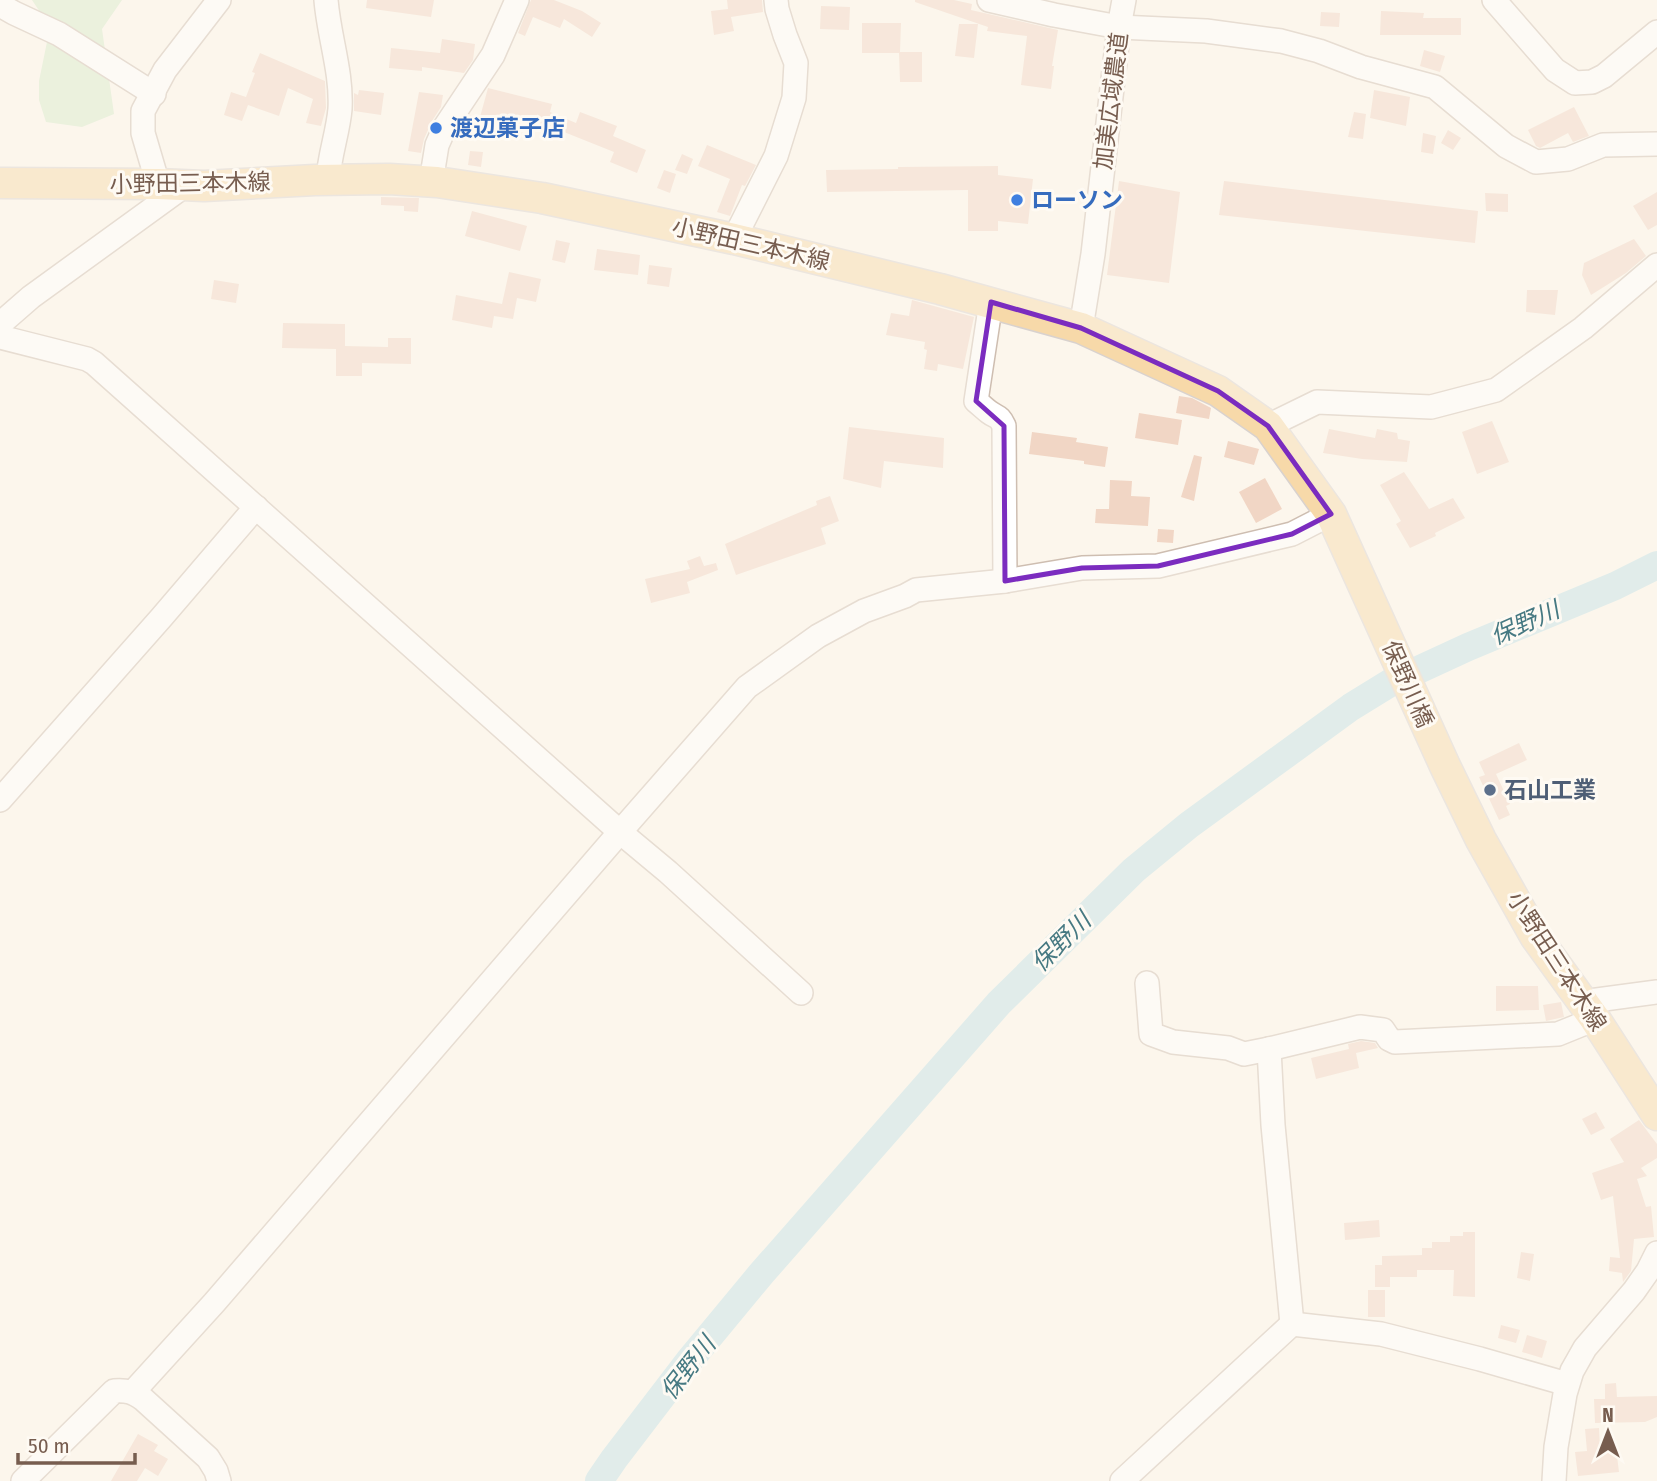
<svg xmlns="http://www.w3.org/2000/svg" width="1657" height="1481" viewBox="0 0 1657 1481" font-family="'Fira Sans Condensed','Noto Sans JP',sans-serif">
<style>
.green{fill:#d7eaca}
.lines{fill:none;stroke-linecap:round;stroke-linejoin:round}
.river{stroke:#c0e1e6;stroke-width:28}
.building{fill:#f1d6c5}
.minor-casing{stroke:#cebeb1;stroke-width:26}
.major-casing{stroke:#d9d2ce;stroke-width:33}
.minor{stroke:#fff;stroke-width:23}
.major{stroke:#f7d9a9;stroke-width:30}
.marked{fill:none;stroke:#7b2cbf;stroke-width:5;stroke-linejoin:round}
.shop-dot{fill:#3f7fe0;stroke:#fefaf3;stroke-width:2.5}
.service-dot{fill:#5c6f8a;stroke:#fefaf3;stroke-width:2.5}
.labels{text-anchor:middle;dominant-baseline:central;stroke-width:6;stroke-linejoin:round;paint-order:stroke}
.street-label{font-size:23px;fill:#775d4f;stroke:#fefaf3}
.shop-label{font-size:23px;font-weight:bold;fill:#366cbe;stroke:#fefaf3;text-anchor:start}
.service-label{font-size:23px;font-weight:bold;fill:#4e5e75;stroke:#fefaf3;text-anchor:start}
.water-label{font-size:24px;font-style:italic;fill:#467982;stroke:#fefaf3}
</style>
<rect width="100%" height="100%" fill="#fcf6ec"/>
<path class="green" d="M32,0H122L102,29L114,114L82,127L46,122L39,100V81L47,42L46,21Z"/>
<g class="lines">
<path class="river" d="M599,1481L614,1459L689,1361L761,1274L999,1003L1134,870L1189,825L1351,707L1390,683L1468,647L1615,586L1657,565"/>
</g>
<g class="building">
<path d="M367,0H434L431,17L366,8Z"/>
<path d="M531,0H554L582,11L601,23L592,37L564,19L560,28L533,17L525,36L518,33Z"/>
<path d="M727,0H762L763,12L731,17L734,31L714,35L711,11L728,9Z"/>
<path d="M915,0H954L972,4L971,10L1058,30L1052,66H1054L1051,89L1021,85L1027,36L987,31L988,27L915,2Z"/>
<path d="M821,6L850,7L849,30L820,29Z"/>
<path d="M1381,11L1424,13L1423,18H1461V35H1380Z"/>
<path d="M1321,12L1340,13L1339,27L1320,26Z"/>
<path d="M862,23H901L900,52H922V82H900L899,53H862Z"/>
<path d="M959,24H978L974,58L955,56Z"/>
<path d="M442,39L475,44L473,60L464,73L422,67V71L389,68L391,48L440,53Z"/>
<path d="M1424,50L1445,56L1440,72L1420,66Z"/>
<path d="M260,53L325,81L326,108L321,126L306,123L313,99L288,88L279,116L248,105L242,121L224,115L231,92L246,97L255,73L252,72Z"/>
<path d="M488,88L552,104L550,112L576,123L580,112L617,126L613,136L646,150L637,173L610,162L614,152L564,132L560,141L541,132L480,117Z"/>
<path d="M359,90L384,93L381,115L354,111V93L358,95Z"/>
<path d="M1374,90L1410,97L1406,126L1370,118Z"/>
<path d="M419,92L443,95L441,107L432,121L424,139L421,153L408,151Z"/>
<path d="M1574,107L1589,136L1573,142L1568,133L1540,148L1536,146L1528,130Z"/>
<path d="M1354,112L1366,114L1363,139L1348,137Z"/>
<path d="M470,115L474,117L463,139L456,136Z"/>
<path d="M1448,130L1461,138L1453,150L1441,143Z"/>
<path d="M1423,133L1436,136L1433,154L1421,152Z"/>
<path d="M707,145L756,165L745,186L742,185L730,216L717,212L730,179L698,166Z"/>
<path d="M470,151L483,152L481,167L468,165Z"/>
<path d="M682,154L693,159L687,174L675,170Z"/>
<path d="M998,166V175L1033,179L1028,224L998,221V231H968V190L827,192L826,170L898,169V167Z"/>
<path d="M664,170L676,174L670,193L657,188Z"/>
<path d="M1119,181L1180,192L1169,283L1107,275Z"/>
<path d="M1224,181L1478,211L1475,243L1219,215Z"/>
<path d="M1657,192V225L1648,230L1633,206Z"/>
<path d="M1485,193L1508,194V212L1486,211Z"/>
<path d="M381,197L419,198L418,212L404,211V206L381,205Z"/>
<path d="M472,211L527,226L520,251L465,236Z"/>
<path d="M1634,239L1646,256L1626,273L1591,295L1582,275L1584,263Z"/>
<path d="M556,240L570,243L565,263L552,260Z"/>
<path d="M597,249L640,255L638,275L594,270Z"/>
<path d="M649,265L672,268L669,287L647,284Z"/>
<path d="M509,272L541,279L536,302L517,298L513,319L494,316L492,328L452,320L456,295L502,304Z"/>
<path d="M214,280L239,284L236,303L211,299Z"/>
<path d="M1527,290H1558L1555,315L1526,312Z"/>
<path d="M912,300L974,317L963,369L938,364L937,371L924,369L927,350L924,349L925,342L886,335L891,313L909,316Z"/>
<path d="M283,323L345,324V346L388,347V338H411V364L362,363V376H336V349L282,348Z"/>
<path d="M1179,396L1192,398L1211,408L1209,419L1176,413Z"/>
<path d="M1139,413L1182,420L1178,445L1135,438Z"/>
<path d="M1492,421L1509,462L1477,474L1462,432Z"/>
<path d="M849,427L944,438L943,468L884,461L881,488L843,479Z"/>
<path d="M1329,429L1375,438L1377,429L1397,433L1398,439L1410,441L1407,462L1362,459L1323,453Z"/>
<path d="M1032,432L1077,438L1076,442L1108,447L1105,467L1084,464V461L1029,454Z"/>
<path d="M1228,441L1259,449L1254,465L1224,457Z"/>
<path d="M1194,455L1202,457L1194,501L1181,497Z"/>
<path d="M1404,472L1429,509L1453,498L1465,518L1435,533L1436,536L1410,548L1396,524L1401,521L1380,485Z"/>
<path d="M1265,478L1282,509L1256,523L1239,492Z"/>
<path d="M1110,480L1132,481L1131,496L1150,497L1148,526L1095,523L1096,509H1109Z"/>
<path d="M830,496L839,521L821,528L826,544L736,575L725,544L817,505L816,501Z"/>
<path d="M1158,529L1174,530L1173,543L1157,542Z"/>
<path d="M700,556L704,566L716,563L718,570L687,582L690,593L651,603L645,579L690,569L687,561Z"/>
<path d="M1519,743L1527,760L1496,774L1510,804L1506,806L1510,815L1499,820L1479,777L1485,775L1479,762Z"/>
<path d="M1496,986H1538L1539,1010L1496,1011Z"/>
<path d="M1561,1002L1564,1017L1546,1021L1543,1005Z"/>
<path d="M1361,1041L1375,1043L1378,1048L1356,1053L1359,1068L1316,1079L1311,1058L1349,1049L1348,1044Z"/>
<path d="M1596,1112L1605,1128L1591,1135L1582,1119Z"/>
<path d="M1639,1120L1657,1144V1158L1641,1168L1647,1176L1637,1179L1646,1207L1651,1206L1654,1237L1634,1239L1631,1271L1623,1282L1622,1273L1609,1271L1610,1257L1620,1258L1613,1196L1601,1200L1592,1173L1624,1162L1610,1139Z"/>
<path d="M1379,1220L1380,1237L1345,1240L1344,1223Z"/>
<path d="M1463,1232H1475V1297L1453,1296L1454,1270H1417V1277H1390V1287H1375V1265H1382V1256L1422,1255V1248H1432V1242H1450V1236H1463Z"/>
<path d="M1521,1252L1534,1254L1530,1281L1517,1278Z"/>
<rect x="1368" y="1290" width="17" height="27"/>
<path d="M1501,1325L1520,1330L1516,1343L1498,1338Z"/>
<path d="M1527,1335L1547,1341L1542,1358L1522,1352Z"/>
<path d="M1616,1383L1617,1397L1657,1396V1417L1645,1422L1595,1423L1594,1399H1605V1384Z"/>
<path d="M1599,1428L1600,1449L1616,1448L1619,1472L1578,1476L1575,1452L1587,1451L1585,1429Z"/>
<path d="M138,1434L158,1445L154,1451L168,1459L158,1476L145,1468L137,1481H111Z"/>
</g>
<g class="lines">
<g class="minor-casing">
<g id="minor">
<path d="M326,0C329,37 342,72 340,109C338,133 329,156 328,180"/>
<path d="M989,0L1054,15L1119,27L1206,31L1281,41L1319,51L1361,67L1435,87L1506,146L1536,162L1568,159L1603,145L1657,144"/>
<path d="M1494,0L1555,70L1575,83L1592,82L1604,76L1657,32"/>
<path d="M0,5L14,13L59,34L154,94"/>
<path d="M431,182L437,145L445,127L493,55L517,0"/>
<path d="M158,184L143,133V111L165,70L219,0"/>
<path d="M734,239L776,156L794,98L796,63L785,35L777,9L776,0"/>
<path d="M991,302L976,401C981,405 985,409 989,412C997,418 999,415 1004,426L1005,581"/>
<path d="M0,324L31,297L184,186"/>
<path d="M1081,328L1093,254L1119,27L1124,0"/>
<path d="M0,337L87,359L94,363L620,832L668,872L801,993"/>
<path d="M1268,426L1317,402L1431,407L1496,390L1583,328L1657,265"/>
<path d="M0,800L161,618L256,507"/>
<path d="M1147,983L1151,1034L1173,1042L1228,1048L1244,1054L1269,1049L1360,1027L1383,1030L1389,1039L1395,1042L1558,1034L1595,1019"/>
<path d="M1582,1002L1657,992"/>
<path d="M1269,1049L1273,1125L1292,1324"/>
<path d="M1292,1324L1381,1334L1480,1359L1567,1384"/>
<path d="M133,1392L214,1303L620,832L747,687L818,636L864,611L905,596L916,590L1005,581L1082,568L1158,566L1292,534L1331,514"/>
<path d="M23,1481L114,1391C127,1390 133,1392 143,1399L208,1458L216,1471L219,1481"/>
<path d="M1122,1481L1292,1324"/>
<path d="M1554,1481L1556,1447L1565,1394L1572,1371L1585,1348L1634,1291L1648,1271L1657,1253"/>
</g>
</g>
<g class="major-casing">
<path id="major" d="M0,183L158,184L204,186L315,180L389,179L437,182L542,198L734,239L940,289L1081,328L1218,391L1268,426L1331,514L1445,766L1481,840L1535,936L1595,1019L1657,1115"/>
</g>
<use href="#minor" class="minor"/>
<use href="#major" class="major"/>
</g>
<path d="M0 0H1657V1481H0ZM991,302L1081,328L1218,391L1268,426L1331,514L1292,534L1158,566L1082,568L1005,581L1004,426L976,401Z" fill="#fcf6ec" fill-opacity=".55" fill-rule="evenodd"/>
<path class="marked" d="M991,302L1081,328L1218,391L1268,426L1331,514L1292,534L1158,566L1082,568L1005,581L1004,426L976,401Z"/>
<g class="shop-dot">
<circle cx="436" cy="128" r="7"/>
<circle cx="1017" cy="200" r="7"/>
</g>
<circle class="service-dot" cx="1490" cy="790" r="7"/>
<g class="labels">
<g class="street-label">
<text transform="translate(1111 101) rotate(-83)">加美広域農道</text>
<text transform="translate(190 183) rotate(-1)">小野田三本木線</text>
<text transform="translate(751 244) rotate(13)">小野田三本木線</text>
<text transform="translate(1408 684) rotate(66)">保野川橋</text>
<text transform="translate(1557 961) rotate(57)">小野田三本木線</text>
</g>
<g class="shop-label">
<text x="450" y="128">渡辺菓子店</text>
<text x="1031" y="200">ローソン</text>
</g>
<g class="service-label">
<text x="1504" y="790">石山工業</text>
</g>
<g class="water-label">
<text transform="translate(1525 623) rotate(-24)">保野川</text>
<text transform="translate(1061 942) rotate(-45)">保野川</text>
<text transform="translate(688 1368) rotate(-52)">保野川</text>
</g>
</g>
<g transform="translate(1608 1432)" stroke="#fefaf3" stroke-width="5" paint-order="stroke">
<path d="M0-5L12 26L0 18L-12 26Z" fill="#775d4f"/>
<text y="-10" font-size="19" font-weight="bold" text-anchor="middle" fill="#775d4f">N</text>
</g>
<path d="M18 1453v10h117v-10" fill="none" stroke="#775d4f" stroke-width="3.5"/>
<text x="28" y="1453" font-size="21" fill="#775d4f" stroke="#fefaf3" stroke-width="5" paint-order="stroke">50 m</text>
</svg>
